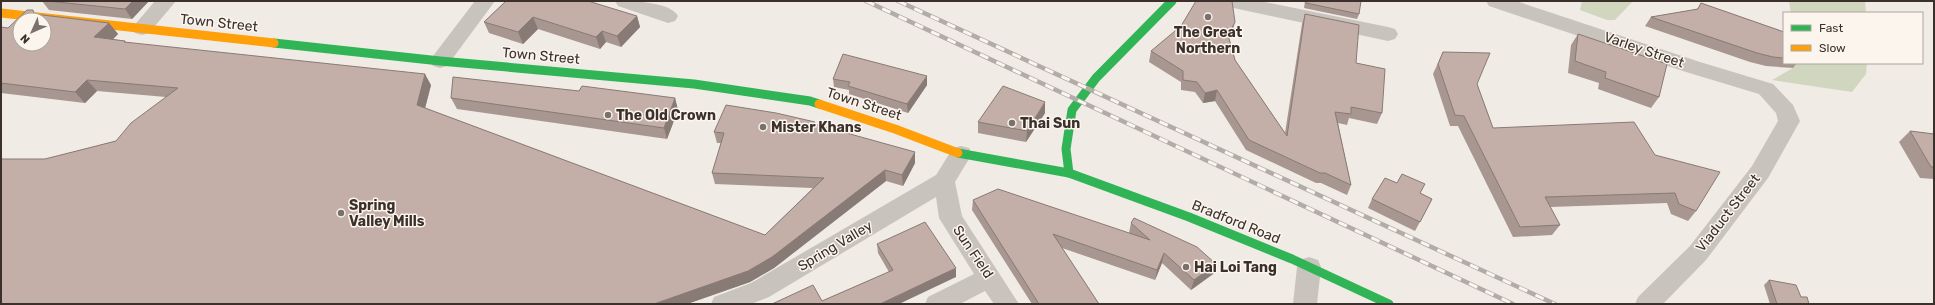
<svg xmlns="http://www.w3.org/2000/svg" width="1935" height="305" viewBox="0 0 1935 305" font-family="Rubik,sans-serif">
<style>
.green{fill:#d1d6bf}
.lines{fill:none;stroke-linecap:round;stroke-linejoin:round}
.street{fill:#c9c3be;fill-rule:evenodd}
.fast{stroke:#30b455;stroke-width:9}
.slow{stroke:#ff9f0a;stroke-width:9}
.rail-casing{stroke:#b1aca8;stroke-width:4.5}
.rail{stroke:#fbf5ee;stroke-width:3;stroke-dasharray:9;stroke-linecap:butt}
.wall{fill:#a89690}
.shaded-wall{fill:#887a75}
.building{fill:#c3afa7;stroke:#887a75;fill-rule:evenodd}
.poi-dot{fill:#7a716c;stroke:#fbf5ee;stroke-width:1.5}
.labels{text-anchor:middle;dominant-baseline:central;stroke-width:3;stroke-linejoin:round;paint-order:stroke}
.street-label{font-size:14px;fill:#3b302b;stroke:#fbf5ee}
.poi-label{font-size:14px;font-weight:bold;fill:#3b302b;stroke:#fbf5ee;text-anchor:start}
</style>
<rect width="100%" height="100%" fill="#f0ebe5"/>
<g class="green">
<path d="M1582,1H1633L1615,20H1607L1580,10Z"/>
<path d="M1789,1H1865L1866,13H1791Z"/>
<path d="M1794,63H1867L1866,74L1852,92L1772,80L1793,68Z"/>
</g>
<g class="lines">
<g class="street">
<path d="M155,1H176L149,33L142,35L135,33L132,28Z"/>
<path d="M475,1H495L447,66L440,68L433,66L430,61L433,56Z"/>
<path d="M615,1C631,1 669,1 678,16L675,21L668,23L618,6Z"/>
<path d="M1219,1H1260L1388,27L1395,29L1398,34L1395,39L1388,41L1229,7L1222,6Z"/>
<path d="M1486,1H1516L1700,62L1773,84L1793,105L1800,121L1768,178L1706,260L1663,304H1635L1638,297L1690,246L1752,166L1778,121L1776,113L1759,94L1686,72L1489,6Z"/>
<path d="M961,146L969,148L972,154L955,182L962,216L1019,304H994L985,291L960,304H925L928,297L974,274L939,218L936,197L769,297L751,304H711L714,297L751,283L936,175L953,148Z"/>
<path d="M1309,257L1318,260L1321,267L1317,304H1293L1297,267L1300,260Z"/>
</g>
<g class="fast">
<path d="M274,43L440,61L694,84L810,101L819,104"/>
<path d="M958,153L1069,173L1189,217L1292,259L1389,304"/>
<path d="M1069,173L1066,149L1072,110L1096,78L1172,1"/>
</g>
<g class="slow">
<path d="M1,13L274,43"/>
<path d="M819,104L895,129L958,153"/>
</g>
<g class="rail-casing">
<g id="rail">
<path d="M866,1L1513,304"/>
<path d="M898,1L1555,304"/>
</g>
</g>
<use href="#rail" class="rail"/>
</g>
<g class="wall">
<path d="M42,1H149L132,19L49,10Z"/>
<path d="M506,1L637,16L640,27L621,47L606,42L600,49L538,29L523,44L489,33L484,22Z"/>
<path d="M1305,1H1361L1359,14L1357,19L1304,8Z"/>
<path d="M1701,3L1784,32V63H1797L1793,68L1766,66L1750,62L1645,26L1651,17L1697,9Z"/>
<path d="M1305,14L1356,63L1382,113L1377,124L1349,118L1347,125L1338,123L1351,185L1347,195L1321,183H1316L1246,150L1215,101L1203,103L1195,92L1181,90V82L1149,62L1151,51L1232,32L1229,38L1235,60L1285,133L1302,24Z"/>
<path d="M36,15L109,23L118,34L112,39L125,41L127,43L431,85L425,108L765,235L813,188L715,184L712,173L721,143H717L714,132L815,122V124L915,163L903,186L886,181L774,268L750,282L687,304H1L9,159H45L116,141L166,97L97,91L85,103L1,93V27L8,28Z"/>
<path d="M1578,34L1659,97L1651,108L1598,89L1599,83L1568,73L1571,45Z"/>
<path d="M1443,52L1477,84L1493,128L1655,155L1696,211L1688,221L1671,214L1667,203L1550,207L1560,225L1552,235L1513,237L1458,126H1450L1433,74Z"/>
<path d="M927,76V85L908,113L849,94V90L834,87L833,79Z"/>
<path d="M579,91L675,98L678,110L667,139L457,109L451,98Z"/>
<path d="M1045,113L1026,142L978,133V122Z"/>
<path d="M1910,131L1934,134V179L1920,178L1899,142Z"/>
<path d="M1420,193L1432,199L1415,231L1368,208L1372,199Z"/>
<path d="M973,200L1130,234L1129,233L1131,223L1216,264L1213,274L1191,290L1162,263L1155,280L1062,248L1099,304H1032L972,210Z"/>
<path d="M877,244L956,277L822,301L889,272L878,253Z"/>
<path d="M1769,280L1801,297L1809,304H1770L1764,285Z"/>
</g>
<g class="shaded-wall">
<path d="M133,1H149L132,19L125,9Z"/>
<path d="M637,16L640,27L621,47L617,36Z"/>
<path d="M533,17L538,29L523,44L518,32Z"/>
<path d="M1235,22L1232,32L1226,45L1228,35Z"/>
<path d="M109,23L118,34L104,49L94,37Z"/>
<path d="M602,31L606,42L600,49L596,37Z"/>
<path d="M425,74L431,85L423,116L417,105Z"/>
<path d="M927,76V85L908,113L907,104Z"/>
<path d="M87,80L97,91L85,103L75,92Z"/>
<path d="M1217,90L1215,101L1203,103L1205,93Z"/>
<path d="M675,98L678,110L667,139L664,128Z"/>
<path d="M1045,102V113L1026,142L1027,131Z"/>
<path d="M915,152V163L903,186L902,175Z"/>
<path d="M885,170L886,181L774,268L750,282L687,304H654Z"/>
<path d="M1164,253L1162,263L1155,280L1157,270Z"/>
<path d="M1216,264L1213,274L1191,290L1194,280Z"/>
<path d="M956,268V277L899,304H880Z"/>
</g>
<g class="building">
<path d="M47,1H133L125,9Z"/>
<path d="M506,1H588L637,16L617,36L602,31L596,37L533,17L518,32L484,22Z"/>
<path d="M1196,1H1232L1235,22L1228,35L1235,60L1287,136L1305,14L1359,25L1356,63L1385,69L1382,113L1351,107V114L1335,112L1351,185L1325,173H1320L1249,140L1217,90L1205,93L1197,82L1183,80V71L1151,51L1181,26Z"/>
<path d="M1306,1H1361L1359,14L1306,3Z"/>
<path d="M1701,3L1784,32V58L1773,57L1757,53L1651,17L1698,9Z"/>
<path d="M27,10H33L34,14L109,23L94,37L125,41L124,42L425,74L417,105L765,235L824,178L712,173L724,133L714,132L726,105L776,113L815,122L814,124L915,152L902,175L885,170L772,257L748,271L654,304H1V159H45L116,141L131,123L178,88L87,80L75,92L1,83V27L8,28ZM20,20H44V44H20Z"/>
<path d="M1578,34L1667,64L1659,97L1605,78L1606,72L1575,61Z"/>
<path d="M1443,52L1490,53L1477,84L1493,128L1634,122L1655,155L1720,172L1696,211L1679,204L1675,193L1545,197L1560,225L1520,227L1464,116L1455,115L1438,64Z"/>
<path d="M843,54L927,76L907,104L848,86L850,82L833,79Z"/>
<path d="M453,77L579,91L582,86L675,98L664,128L451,98Z"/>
<path d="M1003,86L1045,102L1027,131L978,122Z"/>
<path d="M1910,131L1934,134V167H1931Z"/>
<path d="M1402,174L1425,184L1420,193L1432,199L1420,222L1372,199L1385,178L1397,183Z"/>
<path d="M998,189L1150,240L1131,223L1134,218L1197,247L1216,264L1194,280L1164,253L1157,270L1053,234L1099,304H1039L973,200Z"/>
<path d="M925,222L956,268L880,304H772L813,285L822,301L893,270L877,244Z"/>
<path d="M1769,280L1796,285L1801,297H1807L1809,304H1777Z"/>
</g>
<g class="poi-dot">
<circle cx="1208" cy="17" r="4"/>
<circle cx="608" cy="115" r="4"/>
<circle cx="1012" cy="123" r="4"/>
<circle cx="763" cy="127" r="4"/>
<circle cx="341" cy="213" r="4"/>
<circle cx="1186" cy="267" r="4"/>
</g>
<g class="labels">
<g class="street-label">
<text transform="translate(219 23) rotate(6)">Town Street</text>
<text transform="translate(1644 50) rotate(19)">Varley Street</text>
<text transform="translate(541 56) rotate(5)">Town Street</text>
<text transform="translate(864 104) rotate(18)">Town Street</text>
<text transform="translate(1728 213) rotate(-52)">Viaduct Street</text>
<text transform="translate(1236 222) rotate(22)">Bradford Road</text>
<text transform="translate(835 246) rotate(-31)">Spring Valley</text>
<text transform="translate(973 252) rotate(56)">Sun Field</text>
</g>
<g class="poi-label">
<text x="1208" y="32" text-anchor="middle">The Great<tspan x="1208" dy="16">Northern</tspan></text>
<text x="616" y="115">The Old Crown</text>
<text x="1020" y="123">Thai Sun</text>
<text x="771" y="127">Mister Khans</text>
<text x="349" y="205">Spring<tspan x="349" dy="16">Valley Mills</tspan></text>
<text x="1194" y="267">Hai Loi Tang</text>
</g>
</g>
<rect width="1935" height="305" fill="none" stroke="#3b302b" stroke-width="4"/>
<rect x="1783" y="12" width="140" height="52" fill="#fbf5ee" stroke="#aea6a0"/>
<rect x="1791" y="25" width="20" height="6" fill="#30b455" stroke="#aea6a0"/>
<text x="1819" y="32" font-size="12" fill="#3b302b">Fast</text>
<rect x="1791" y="45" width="20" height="6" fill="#ff9f0a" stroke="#aea6a0"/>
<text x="1819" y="52" font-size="12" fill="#3b302b">Slow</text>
<g transform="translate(32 32) rotate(225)"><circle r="19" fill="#fbf5ee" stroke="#aea6a0"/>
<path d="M0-3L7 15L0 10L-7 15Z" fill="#7a716c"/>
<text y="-6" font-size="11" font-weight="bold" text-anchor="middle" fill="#3b302b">N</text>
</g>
</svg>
